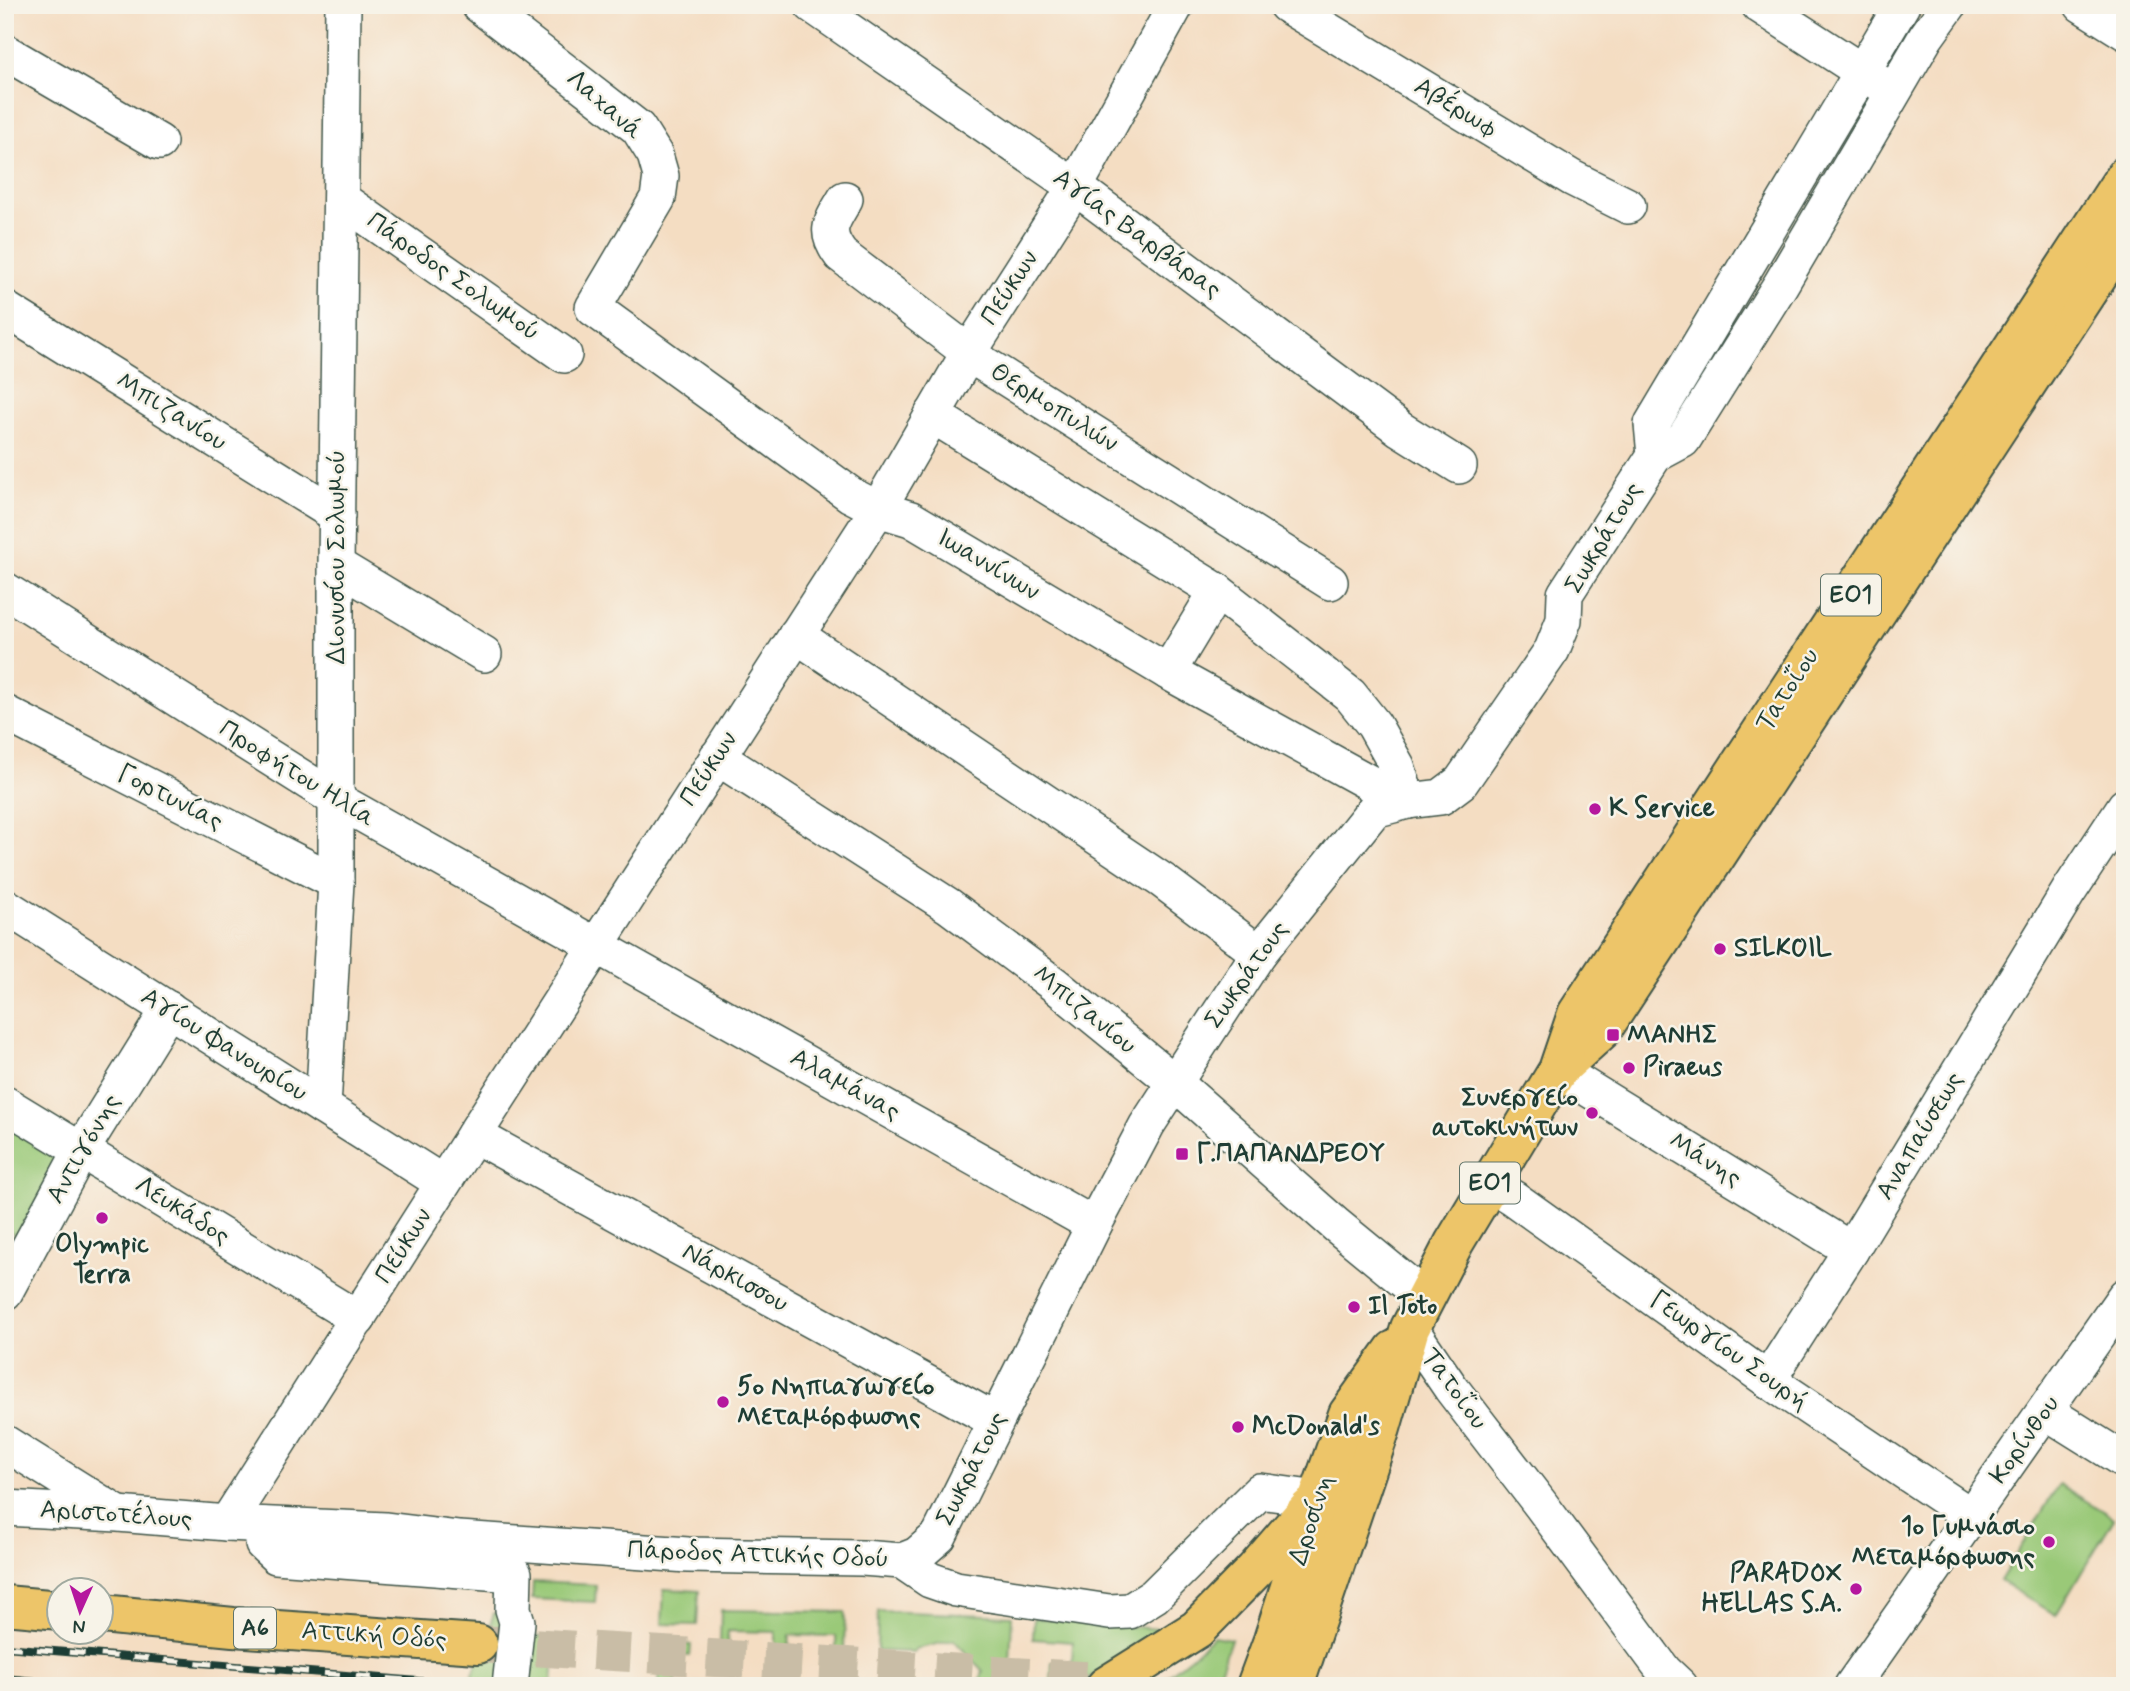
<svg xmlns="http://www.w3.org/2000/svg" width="2130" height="1691" viewBox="0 0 2130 1691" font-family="Mynerve,sans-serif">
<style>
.green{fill:#9ac978;stroke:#5c8356;stroke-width:2}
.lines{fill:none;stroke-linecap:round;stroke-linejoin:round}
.highway-tunnel{stroke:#c9bda6;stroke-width:38;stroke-dasharray:38 19;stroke-linecap:butt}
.minor-casing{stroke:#3f5549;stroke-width:38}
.major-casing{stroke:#3f5549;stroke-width:42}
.highway-casing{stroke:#3f5549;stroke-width:42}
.minor{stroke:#fff;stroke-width:35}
.major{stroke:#edc569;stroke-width:38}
.highway{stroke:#edc569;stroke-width:38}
.rail-casing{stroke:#1f3d34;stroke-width:8}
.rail{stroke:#f7f3e8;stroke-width:5;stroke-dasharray:16;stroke-linecap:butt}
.poi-dot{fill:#b5179e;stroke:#f7f3e8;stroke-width:2.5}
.labels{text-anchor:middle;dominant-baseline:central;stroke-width:5;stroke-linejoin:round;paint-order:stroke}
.shield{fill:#f7f3e8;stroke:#60746a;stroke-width:2}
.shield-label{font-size:24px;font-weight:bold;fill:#1f3d34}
.street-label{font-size:26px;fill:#1f3d34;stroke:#f7f3e8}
.poi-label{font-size:26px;font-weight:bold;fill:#1f3d34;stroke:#f7f3e8;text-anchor:start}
</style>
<rect width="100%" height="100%" fill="#f7f3e8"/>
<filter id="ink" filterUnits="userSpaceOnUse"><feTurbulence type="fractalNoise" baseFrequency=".0143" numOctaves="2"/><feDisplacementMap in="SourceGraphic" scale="14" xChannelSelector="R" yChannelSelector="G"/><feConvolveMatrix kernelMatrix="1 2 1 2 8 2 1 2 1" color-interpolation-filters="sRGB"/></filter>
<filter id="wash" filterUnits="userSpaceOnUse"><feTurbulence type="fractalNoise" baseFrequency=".00686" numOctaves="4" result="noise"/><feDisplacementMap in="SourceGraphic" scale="28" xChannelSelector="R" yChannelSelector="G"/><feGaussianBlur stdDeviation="1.57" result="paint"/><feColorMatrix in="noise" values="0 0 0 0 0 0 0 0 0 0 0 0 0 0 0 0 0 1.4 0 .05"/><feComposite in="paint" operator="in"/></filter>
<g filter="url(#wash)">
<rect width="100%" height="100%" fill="#f4ddc2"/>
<g class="green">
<path d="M5,1121L64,1157L17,1236L5,1229Z"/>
<path d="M2059,1484L2114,1518L2056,1615L2000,1581Z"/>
<path d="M533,1582L596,1585L595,1602L532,1599Z"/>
<path d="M664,1589L699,1591L697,1625L662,1624Z"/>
<path d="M721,1610L845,1612L844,1653L836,1652V1636L790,1635L789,1648H776V1632L728,1631L727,1646H720Z"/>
<path d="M878,1611L1012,1616L1009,1686H979L983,1671L954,1640L915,1649L914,1652L877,1651Z"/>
<path d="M494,1613L507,1614L502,1686H469Z"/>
<path d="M1034,1618L1159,1629L1127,1654L1077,1686H1026V1682L1051,1684L1052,1662L1072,1663L1073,1642L1033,1639Z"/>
<path d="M522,1636L555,1637L552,1686H520Z"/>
<path d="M1213,1636L1231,1639L1215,1686H1155L1191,1657Z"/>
<path d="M661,1643L691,1645L690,1656L678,1655L676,1686H659Z"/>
</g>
</g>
<g filter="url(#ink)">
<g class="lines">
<path class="highway-tunnel" d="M479,1644L1115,1682L1144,1686"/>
<g class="minor-casing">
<g id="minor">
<path d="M479,5L638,128L655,155L661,176L658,198L593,308L851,495L878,509L911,519L1168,672L1368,782L1395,803"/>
<path d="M812,5L1075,187L1400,429L1459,466"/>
<path d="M1286,5L1572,178L1628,206"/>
<path d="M1759,5L1881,84"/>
<path d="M2082,5L2125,32"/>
<path d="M5,52L159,142"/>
<path d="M341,199L564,355"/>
<path d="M845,199C831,223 823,231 841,255L984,364L1330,582"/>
<path d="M5,309L337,515"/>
<path d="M932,415L1217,591L1350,695L1374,725L1397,766L1408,801"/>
<path d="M1655,455L1652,424L1902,5"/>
<path d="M336,565L484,654"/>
<path d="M5,590L337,800L1094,1225"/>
<path d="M796,635L1163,881L1259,953"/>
<path d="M1168,672L1217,591"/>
<path d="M5,713L336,882"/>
<path d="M717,757L949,906L1055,985L1174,1082L1336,1225L1425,1298"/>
<path d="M5,906L443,1183"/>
<path d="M1558,1070L1851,1250"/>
<path d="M5,1104L358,1319"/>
<path d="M323,1107L336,882V565L343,5"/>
<path d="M474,1135L996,1421"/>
<path d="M1489,1183L1513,1198L1768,1380L1971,1516"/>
<path d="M5,1292L82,1149L169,1009"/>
<path d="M1410,1328L1451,1388L1541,1505L1664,1671L1680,1686"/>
<path d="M1768,1380L1851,1250L2069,891L2125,806"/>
<path d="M2045,1411L2125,1461"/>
<path d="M5,1443L115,1512"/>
<path d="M5,1508L118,1514L227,1523L386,1530L459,1539L688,1555L862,1558L902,1561L930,1580L956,1589L1109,1612L1130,1611L1154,1596L1260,1491L1318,1499"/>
<path d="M227,1523L474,1135L878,509L968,354L1075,187L1176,5"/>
<path d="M264,1525L263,1544L276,1556L514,1574L513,1609L517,1622L510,1686"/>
<path d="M902,1561L917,1555L939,1536L1094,1225L1147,1125L1259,953L1374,810L1408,801L1441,797L1461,782L1552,650L1564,620L1565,594L1655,455L1683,440L1781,284L1926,37L1949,5"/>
<path d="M1852,1686L2125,1296"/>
</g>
</g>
<g class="major-casing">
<g id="major">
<path d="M1560,1068L1602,1030L2125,234"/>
<path d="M1106,1686L1197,1629L1255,1570L1309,1508"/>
<path d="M1256,1686L1273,1640L1318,1499L1348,1414L1394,1350"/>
<path d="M1294,1686L1381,1428L1410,1328L1454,1243L1558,1070L1577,1014L2125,176"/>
</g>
</g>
<g class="highway-casing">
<g id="highway">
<path d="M5,1605L60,1610"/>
<path d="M102,1614L233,1627L478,1644"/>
</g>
</g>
<use href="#minor" class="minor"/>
<use href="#major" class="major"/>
<use href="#highway" class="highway"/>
<g class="rail-casing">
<g id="rail">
<path d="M5,1647L467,1685"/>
<path d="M5,1678L86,1686"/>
</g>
</g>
<use href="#rail" class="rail"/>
</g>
</g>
<g class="poi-dot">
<circle cx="1595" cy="809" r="7"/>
<circle cx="1720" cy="949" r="7"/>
<rect x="1606" y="1028" width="14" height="14" rx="3.5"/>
<circle cx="1629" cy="1068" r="7"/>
<circle cx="1592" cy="1113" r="7"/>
<rect x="1175" y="1147" width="14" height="14" rx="3.5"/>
<circle cx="102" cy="1218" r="7"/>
<circle cx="1354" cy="1307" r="7"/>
<circle cx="723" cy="1402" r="7"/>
<circle cx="1238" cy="1427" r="7"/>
<circle cx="2049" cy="1542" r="7"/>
<circle cx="1856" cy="1589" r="7"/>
</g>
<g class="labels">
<g class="shield">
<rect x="1821" y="574.5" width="60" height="41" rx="5"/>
<rect x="1460" y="1162.5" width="60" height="41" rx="5"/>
<rect x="234" y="1607.5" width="42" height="41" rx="5"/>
</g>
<g class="shield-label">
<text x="1851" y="595">ΕΟ1</text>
<text x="1490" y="1183">ΕΟ1</text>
<text x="255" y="1628">Α6</text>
</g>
<g class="street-label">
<text transform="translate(604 105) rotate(41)">Λαχανά</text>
<text transform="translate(1456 108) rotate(31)">Αβέρωφ</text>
<text transform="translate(1137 234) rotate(36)">Αγίας Βαρβάρας</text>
<text transform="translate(453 277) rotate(35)">Πάροδος Σολωμού</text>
<text transform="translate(1010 288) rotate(-57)">Πεύκων</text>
<text transform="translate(1054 408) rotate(32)">Θερμοπυλών</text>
<text transform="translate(171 412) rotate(32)">Μπιζανίου</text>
<text transform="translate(1604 538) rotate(-59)">Σωκράτους</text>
<text transform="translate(337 557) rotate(-90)">Διονυσίου Σολωμού</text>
<text transform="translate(988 565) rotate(31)">Ιωαννίνων</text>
<text transform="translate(1788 690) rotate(-57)">Τατοΐου</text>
<text transform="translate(709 769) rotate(-57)">Πεύκων</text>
<text transform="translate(297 774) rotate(32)">Προφήτου Ηλία</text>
<text transform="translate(170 798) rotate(27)">Γορτυνίας</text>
<text transform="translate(1247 975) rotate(-55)">Σωκράτους</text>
<text transform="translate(1084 1010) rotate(39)">Μπιζανίου</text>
<text transform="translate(224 1045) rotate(32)">Αγίου Φανουρίου</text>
<text transform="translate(845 1085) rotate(29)">Αλαμάνας</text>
<text transform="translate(1920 1136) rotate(-59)">Αναπαύσεως</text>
<text transform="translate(84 1149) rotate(-60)">Αντιγόνης</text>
<text transform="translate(1705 1160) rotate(32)">Μάνης</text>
<text transform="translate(182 1211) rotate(32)">Λευκάδος</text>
<text transform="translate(404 1246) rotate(-58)">Πεύκων</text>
<text transform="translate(735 1278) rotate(29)">Νάρκισσου</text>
<text transform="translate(1729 1351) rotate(35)">Γεωργίου Σουρή</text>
<text transform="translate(1454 1389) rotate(54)">Τατοΐου</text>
<text transform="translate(2025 1440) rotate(-55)">Κορίνθου</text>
<text transform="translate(972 1469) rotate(-63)">Σωκράτους</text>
<text transform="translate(116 1515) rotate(4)">Αριστοτέλους</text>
<text transform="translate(1312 1520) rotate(-72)">Δροσίνη</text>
<text transform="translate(758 1555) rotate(2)">Πάροδος Αττικής Οδού</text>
<text transform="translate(374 1636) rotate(4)">Αττική Οδός</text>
</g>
<g class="poi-label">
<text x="1609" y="809">K Service</text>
<text x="1734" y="949">SILKOIL</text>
<text x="1627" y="1035">ΜΑΝΗΣ</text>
<text x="1643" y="1068">Piraeus</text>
<text x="1578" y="1098" text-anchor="end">Συνεργείο<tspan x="1578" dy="30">αυτοκινήτων</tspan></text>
<text x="1196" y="1154">Γ.ΠΑΠΑΝΔΡΕΟΥ</text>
<text x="102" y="1245" text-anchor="middle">Olympic<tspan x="102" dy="30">Terra</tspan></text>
<text x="1368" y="1307">Il Toto</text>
<text x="737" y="1387">5ο Νηπιαγωγείο<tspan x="737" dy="30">Μεταμόρφωσης</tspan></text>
<text x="1252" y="1427">McDonald's</text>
<text x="2035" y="1527" text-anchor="end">1ο Γυμνάσιο<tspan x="2035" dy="30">Μεταμόρφωσης</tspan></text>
<text x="1842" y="1574" text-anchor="end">PARADOX<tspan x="1842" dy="30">HELLAS S.A.</tspan></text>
</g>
</g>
<rect width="2130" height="1691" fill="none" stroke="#f7f3e8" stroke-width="28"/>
<g transform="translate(80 1611) rotate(183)"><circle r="33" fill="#f7f3e8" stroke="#a1aaa0" stroke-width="2"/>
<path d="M0-5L12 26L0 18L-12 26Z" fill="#b5179e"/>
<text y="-10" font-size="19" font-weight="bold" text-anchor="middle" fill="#1f3d34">N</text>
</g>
</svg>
